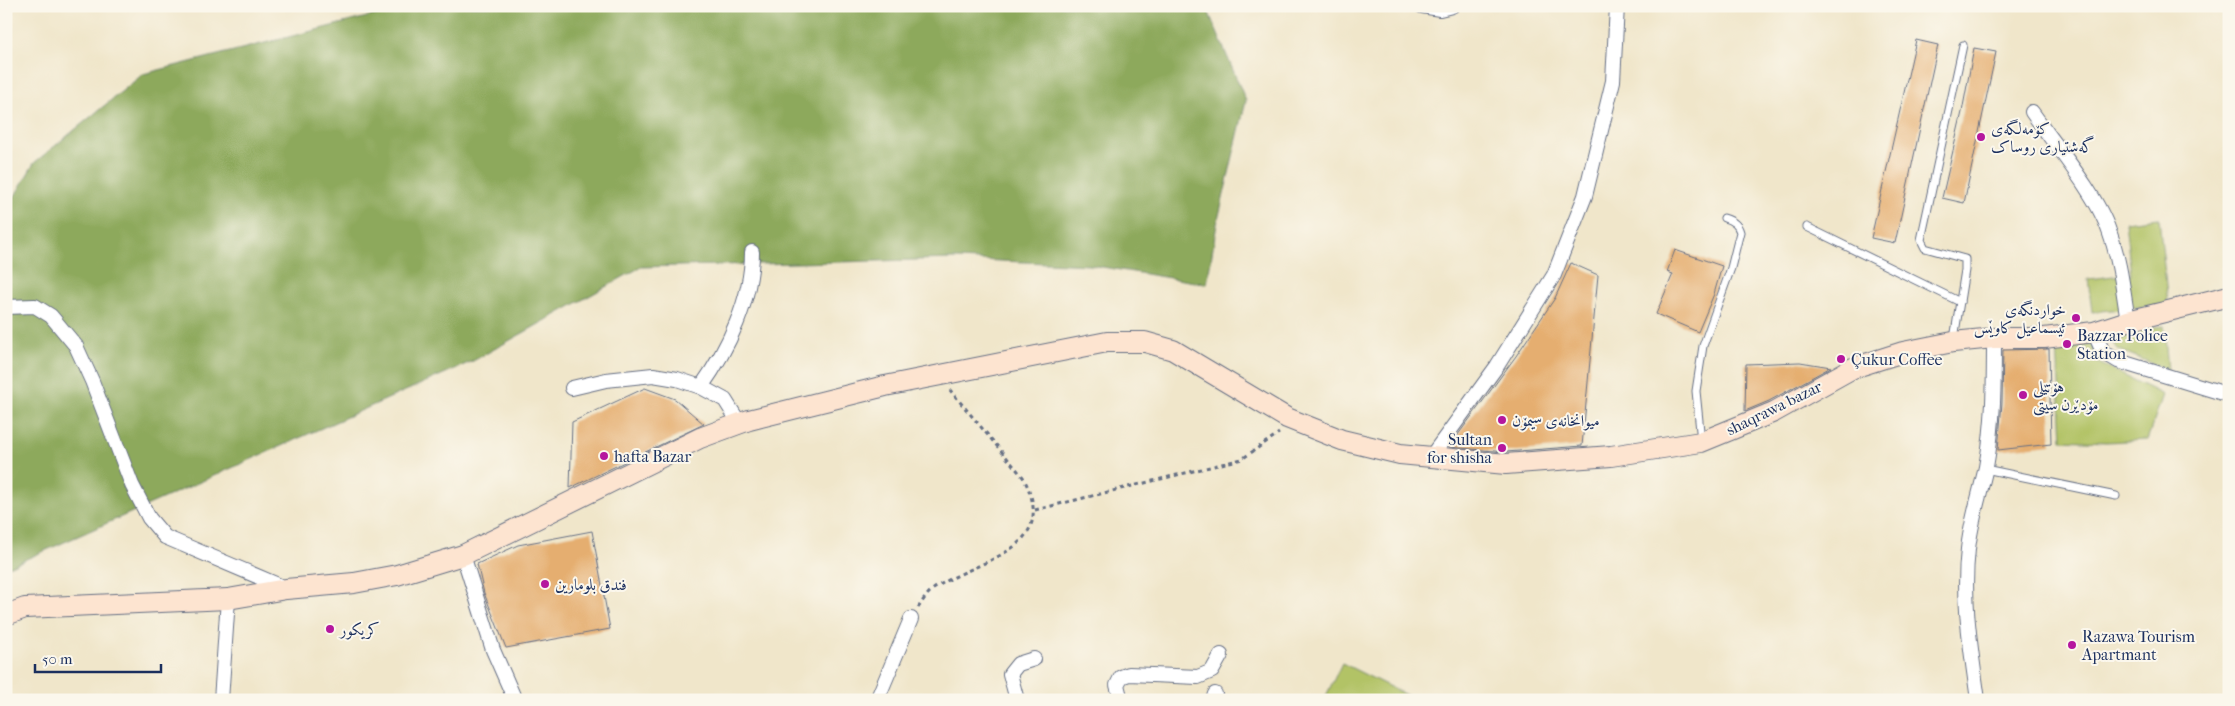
<svg xmlns="http://www.w3.org/2000/svg" width="2235" height="706" viewBox="0 0 2235 706" font-family="'IM FELL French Canon',Amiri,serif">
<style>
.green{fill:#b2c366;stroke:#667962}
.forest{fill:#8da95b;stroke:#546c5c}
.building{fill:#e5ae70}
.lines{fill:none;stroke-linecap:round;stroke-linejoin:round}
.lane-casing{stroke:#666f84;stroke-width:9}
.street-casing{stroke:#666f84;stroke-width:16}
.secondary-casing{stroke:#666f84;stroke-width:22}
.path{stroke:#666f84;stroke-width:3;stroke-dasharray:4 4;stroke-linecap:butt}
.lane{stroke:#fff;stroke-width:7}
.street{stroke:#fff;stroke-width:14}
.secondary{stroke:#fde4d0;stroke-width:20}
.poi-dot{fill:#b5179e;stroke:#fbf7ec;stroke-width:2}
.labels{text-anchor:middle;dominant-baseline:central;stroke-width:4;stroke-linejoin:round;paint-order:stroke}
.poi-label{font-size:16px;fill:#1b2f5e;stroke:#fbf7ec;text-anchor:start}
.street-label{font-size:16px;fill:#1b2f5e;stroke:#fbf7ec}
</style>
<rect width="100%" height="100%" fill="#fbf7ec"/>
<filter id="ink" filterUnits="userSpaceOnUse"><feTurbulence type="fractalNoise" baseFrequency=".02" numOctaves="2"/><feDisplacementMap in="SourceGraphic" scale="10" xChannelSelector="R" yChannelSelector="G"/><feConvolveMatrix kernelMatrix="1 2 1 2 8 2 1 2 1" color-interpolation-filters="sRGB"/></filter>
<filter id="wash" filterUnits="userSpaceOnUse"><feTurbulence type="fractalNoise" baseFrequency=".0096" numOctaves="4" result="noise"/><feDisplacementMap in="SourceGraphic" scale="20" xChannelSelector="R" yChannelSelector="G"/><feGaussianBlur stdDeviation="1.12" result="paint"/><feColorMatrix in="noise" values="0 0 0 0 0 0 0 0 0 0 0 0 0 0 0 0 0 1.4 0 .05"/><feComposite in="paint" operator="in"/></filter>
<g filter="url(#wash)">
<rect width="100%" height="100%" fill="#f0e6ca"/>
<g class="green">
<path d="M2159,218L2168,304L2092,312L2088,279L2131,274L2125,222Z"/>
<path d="M2164,326L2168,370L2117,349L2105,332Z"/>
<path d="M2092,342L2095,361L2163,395L2147,440L2106,442L2062,440L2057,346Z"/>
<path d="M1342,663L1416,700H1324Z"/>
</g>
<path class="forest" d="M410,6H1206L1246,101L1217,224L1207,284L1090,265L956,259L641,267L473,361L6,568V211L34,163L143,74Z"/>
<g id="blocks">
<g class="building">
<path d="M1916,40L1938,45L1895,243L1871,238Z"/>
<path d="M1974,48L1996,52L1964,203L1942,198L1962,112Z"/>
<path d="M1675,250L1722,266L1714,294L1698,332L1656,314L1673,274L1667,272Z"/>
<path d="M1571,263L1598,275L1582,446L1506,452L1449,447L1516,356L1555,298Z"/>
<path d="M2049,349L2051,444L1998,450L2002,403L2003,350Z"/>
<path d="M1800,362L1831,367L1769,401L1745,411L1746,364Z"/>
<path d="M645,388L675,399L704,424L570,488L572,422Z"/>
<path d="M592,531L610,629L506,648L484,593L477,564L518,545Z"/>
</g>
</g>
</g>
<g filter="url(#ink)">
<use href="#blocks" fill-opacity="0" stroke="#666f84" stroke-width="1"/>
<g class="lines">
<g class="lane-casing">
<g id="lane">
<path d="M1807,227L1960,302"/>
<path d="M1954,339L1965,270V259L1925,248L1921,240L1963,45"/>
<path d="M1701,441L1696,391L1703,346L1731,268L1740,232C1738,224 1731,220 1724,218"/>
<path d="M1985,469L2116,496"/>
</g>
</g>
<g class="street-casing">
<g id="street">
<path d="M1422,6L1440,9L1452,6"/>
<path d="M2032,112C2055,145 2097,195 2109,231C2120,260 2123,290 2128,321"/>
<path d="M6,307L35,306L51,316L76,346L92,381L132,485L149,518L165,537L285,588"/>
<path d="M2094,332L2103,352L2118,361L2229,395"/>
<path d="M701,387C728,349 752,299 752,252"/>
<path d="M572,388L606,380L653,375L677,379L701,387L725,400L740,424"/>
<path d="M1430,458L1497,366L1554,275L1585,196L1613,81L1617,6"/>
<path d="M463,555L493,650L515,700"/>
<path d="M221,700L228,599"/>
<path d="M877,700L911,619"/>
<path d="M1017,700L1010,674L1018,664L1034,659"/>
<path d="M1121,700L1117,685L1121,677L1129,674L1198,677L1212,671L1221,655"/>
<path d="M1213,700L1215,694"/>
<path d="M1978,700C1971,649 1962,600 1968,549C1971,521 1980,494 1986,467C1994,424 1994,381 1994,338"/>
</g>
</g>
<g class="secondary-casing">
<path id="secondary" d="M6,615L25,608L228,599L286,589L354,583L397,575L463,555L700,438L749,420L885,386L1107,342H1145L1173,350L1287,418L1342,440L1400,454L1506,464L1611,456L1701,442L1774,412L1853,368L1903,352L1953,342L1994,338H2044L2094,332L2128,321L2229,296"/>
</g>
<g class="path">
<path d="M1035,510L1242,459L1279,433"/>
<path d="M918,608C922,602 927,594 932,590C976,558 1063,553 1023,477L950,390"/>
</g>
<use href="#lane" class="lane"/>
<use href="#street" class="street"/>
<use href="#secondary" class="secondary"/>
</g>
</g>
<g class="poi-dot">
<circle cx="1981" cy="137" r="5"/>
<circle cx="2076" cy="318" r="5"/>
<circle cx="2067" cy="344" r="5"/>
<circle cx="1841" cy="359" r="5"/>
<circle cx="2023" cy="395" r="5"/>
<circle cx="1502" cy="420" r="5"/>
<circle cx="1502" cy="448" r="5"/>
<circle cx="604" cy="456" r="5"/>
<circle cx="545" cy="584" r="5"/>
<circle cx="330" cy="629" r="5"/>
<circle cx="2072" cy="645" r="5"/>
</g>
<g class="labels">
<g class="poi-label">
<text x="1991" y="128">کۆمەلگەی<tspan x="1991" dy="18">گەشتیاری روساک</tspan></text>
<text x="2066" y="309" text-anchor="end">خواردنگەی<tspan x="2066" dy="18">ئیسماعیل کاوێس</tspan></text>
<text x="2077" y="335">Bazzar Police<tspan x="2077" dy="18">Station</tspan></text>
<text x="1851" y="359">Çukur Coffee</text>
<text x="2033" y="386">هۆتێلی<tspan x="2033" dy="18">مۆدێرن سیتی</tspan></text>
<text x="1512" y="420">میوانخانەی سیمۆن</text>
<text x="1492" y="439" text-anchor="end">Sultan<tspan x="1492" dy="18">for shisha</tspan></text>
<text x="614" y="456">hafta Bazar</text>
<text x="555" y="584">فندق بلومارين</text>
<text x="340" y="629">کریکور</text>
<text x="2082" y="636">Razawa Tourism<tspan x="2082" dy="18">Apartmant</tspan></text>
</g>
<g class="street-label">
<text transform="translate(1774 408) rotate(-26)">shaqrawa bazar</text>
</g>
</g>
<rect width="2235" height="706" fill="none" stroke="#fbf7ec" stroke-width="25"/>
<path d="M35 664v8h126v-8" fill="none" stroke="#1b2f5e" stroke-width="2.5"/>
<text x="42" y="664" font-size="15" fill="#1b2f5e" stroke="#fbf7ec" stroke-width="4" paint-order="stroke">50 m</text>
</svg>
